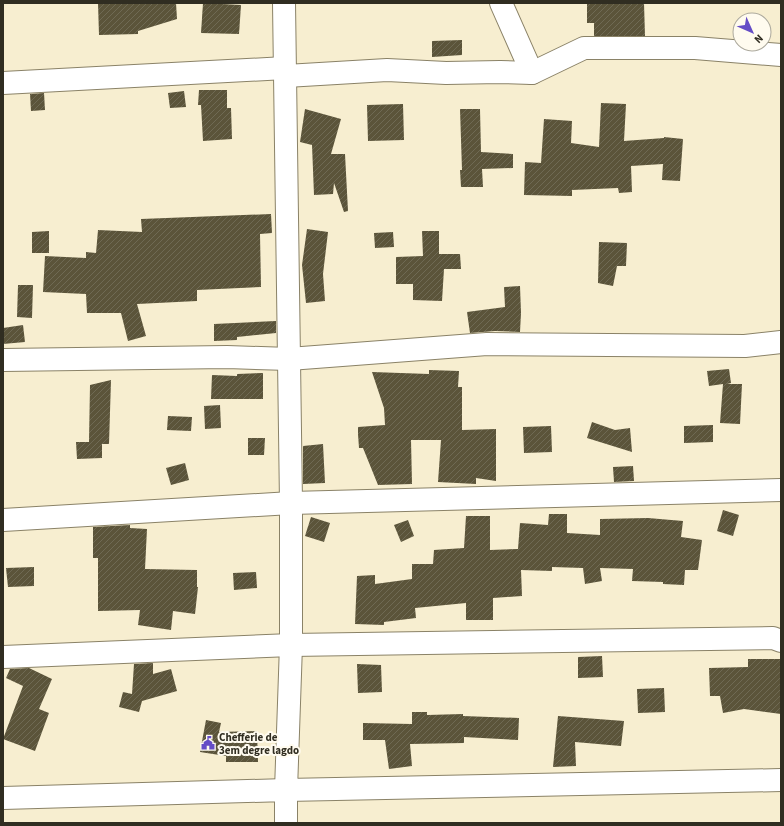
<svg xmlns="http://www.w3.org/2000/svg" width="784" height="826" viewBox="0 0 784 826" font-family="'Source Sans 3',sans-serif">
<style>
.building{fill:url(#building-hatch)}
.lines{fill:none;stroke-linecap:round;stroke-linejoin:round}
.minor-casing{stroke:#8a8267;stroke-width:24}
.minor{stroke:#fff;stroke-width:22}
.labels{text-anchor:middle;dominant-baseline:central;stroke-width:4;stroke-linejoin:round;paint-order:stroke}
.poi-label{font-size:11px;font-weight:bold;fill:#302d21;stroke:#fffbef;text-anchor:start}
</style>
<defs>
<pattern id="building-hatch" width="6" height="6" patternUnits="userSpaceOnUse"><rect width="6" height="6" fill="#5b543a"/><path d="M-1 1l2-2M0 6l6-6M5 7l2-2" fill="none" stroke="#6f6a54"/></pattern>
</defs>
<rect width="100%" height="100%" fill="#f7eed0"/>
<g class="building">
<path d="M98,3H176L177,19L138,31V34L99,35Z"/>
<path d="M203,3L241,5L239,34L201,33Z"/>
<path d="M587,3H644L645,36H594V23H587Z"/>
<path d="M462,40V55L432,57V41Z"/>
<path d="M199,90H227V108H231L232,139L203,141L201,105H198Z"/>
<path d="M184,91L186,107L170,108L168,93Z"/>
<path d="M44,93L45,110L31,111L30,94Z"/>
<path d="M601,103L626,104L624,141L664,138V137L683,139L680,181L662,180L663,164L631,166L632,192L619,193L618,188L572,190V196L524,195L525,162L541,163L544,119L572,121L571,143L599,147Z"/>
<path d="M403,104L404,140L368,141L367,105Z"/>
<path d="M305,109L341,119L331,154H345L348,211L344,212L334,183L333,194L314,195L312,145L300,142Z"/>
<path d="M460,109H480L481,152L513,154V168L482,169L483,187H461L460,170H462Z"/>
<path d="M271,214L272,233L260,234L261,287L197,290V301L137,304L146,336L128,341L121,313H87L86,294L43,292L45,256L86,258V252L96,253L98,230L142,232L141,219Z"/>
<path d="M307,229L328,232L323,274L325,301L306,303L302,265Z"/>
<path d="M49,231V253H32V232Z"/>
<path d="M422,231H439V254H460L461,269H444L442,301L413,300V284H396V257L423,256Z"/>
<path d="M393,232L394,247L375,248L374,233Z"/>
<path d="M599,242L627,243L626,266H617L613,286L598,283Z"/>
<path d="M18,285H33L32,318L17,317Z"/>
<path d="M520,286L521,313L520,332L495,331L470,333L467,312L505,307L504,287Z"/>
<path d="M276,321V333L237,337V340L214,341V324Z"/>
<path d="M23,325L25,342L3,344V328Z"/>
<path d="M729,369L731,383L727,384H742L740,424L720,423L723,384L709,386L707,371Z"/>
<path d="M429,370L459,371L458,387H462V430L496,429V481L476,478V484L438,482L441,440H411L412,484L378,485L363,448H359L358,434V427L385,425L384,408L372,372L429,374Z"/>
<path d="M263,373V399H211L212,375L237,376V374Z"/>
<path d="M111,380L109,444H102V458L77,459L76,442H89L90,385Z"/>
<path d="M220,405L221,428L205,429L204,406Z"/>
<path d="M168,416L192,417L191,431L167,430Z"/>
<path d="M592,422L615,430L630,428L632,452L587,438Z"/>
<path d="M713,425V442L684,443V426Z"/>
<path d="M551,426L552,452L524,453L523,427Z"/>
<path d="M248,438H265L264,455H248Z"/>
<path d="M323,444L325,483L303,484V446Z"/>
<path d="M185,463L189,480L171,485L166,468Z"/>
<path d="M633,466L634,481L614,482L613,467Z"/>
<path d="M723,510L739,515L733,536L717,531Z"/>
<path d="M549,514H567V533L600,535V519L648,518L683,521L681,537L702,540L698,570H685L684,585L663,584V582L632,581L633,569L600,568L602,581L585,584L583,568L552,567V571L521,570L522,596L493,598V620H466V603L415,608L416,618L384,622V625L355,624L357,576L375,575V584L412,579V564H433L434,550L464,548L466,516H490V550L518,549L520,523L548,525Z"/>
<path d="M311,517L330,523L324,542L305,536Z"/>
<path d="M408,520L414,536L401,542L394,525Z"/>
<path d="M130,525V528L147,529L145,569L197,570V587H198L195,614L173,611L171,630L138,625L140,610L98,611V558H93V527Z"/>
<path d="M34,567V586L8,587L6,568Z"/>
<path d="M256,572L257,588L234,590L233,573Z"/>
<path d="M602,656L603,677L578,678V657Z"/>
<path d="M748,659H781V714L744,709L723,713L720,696H710L709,668L748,667Z"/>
<path d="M153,663V674L171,669L177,691L142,701L139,712L119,707L123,692L132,694L134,664Z"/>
<path d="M357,664L381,665L382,692L358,693Z"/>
<path d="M29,668L52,679L39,709L49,713L35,751L3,739L23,686L6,678L10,669Z"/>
<path d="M664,688L665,712L638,713L637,689Z"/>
<path d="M412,712H427V715L463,714V716L519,718L518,740L464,737V743L410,744L412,766L389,769L385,740H363V723L412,724Z"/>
<path d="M558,716L624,721L621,746L575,742L576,766L553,767Z"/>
<path d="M206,720L221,723L219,732L257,731L258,762H226V756L200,752Z"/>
</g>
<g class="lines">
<g class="minor-casing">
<g id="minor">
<path d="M284,3L291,503V645L286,790L781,780"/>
<path d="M501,3L532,73"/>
<path d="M286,76L387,70L446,73L500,72L532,73L584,48H695L781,55"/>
<path d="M3,83L285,68"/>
<path d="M3,360L227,357L289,359L487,344L745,346L781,342"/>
<path d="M3,520L291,503L781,490"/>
<path d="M3,657L291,645L773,638L781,641"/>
<path d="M3,798L286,790V823"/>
</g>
</g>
<use href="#minor" class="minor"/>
</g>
<defs>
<g id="civic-bare" transform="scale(1.08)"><path d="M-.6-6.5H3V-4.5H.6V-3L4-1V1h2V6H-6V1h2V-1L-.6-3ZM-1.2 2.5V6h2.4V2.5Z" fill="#654dc6" stroke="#fffbef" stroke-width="2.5" paint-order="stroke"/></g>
</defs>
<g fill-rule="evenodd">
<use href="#civic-bare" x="208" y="743"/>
</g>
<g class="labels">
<g class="poi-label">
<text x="219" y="737">Chefferie de<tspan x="219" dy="13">3em degre lagdo</tspan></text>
</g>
</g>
<rect width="784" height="826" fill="none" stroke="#302d21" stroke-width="8"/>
<g transform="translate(752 32) rotate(135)"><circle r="19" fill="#fffbef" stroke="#aca99d"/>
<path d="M0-3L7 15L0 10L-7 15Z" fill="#654dc6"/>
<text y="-6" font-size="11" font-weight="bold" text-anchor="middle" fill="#302d21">N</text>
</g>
</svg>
